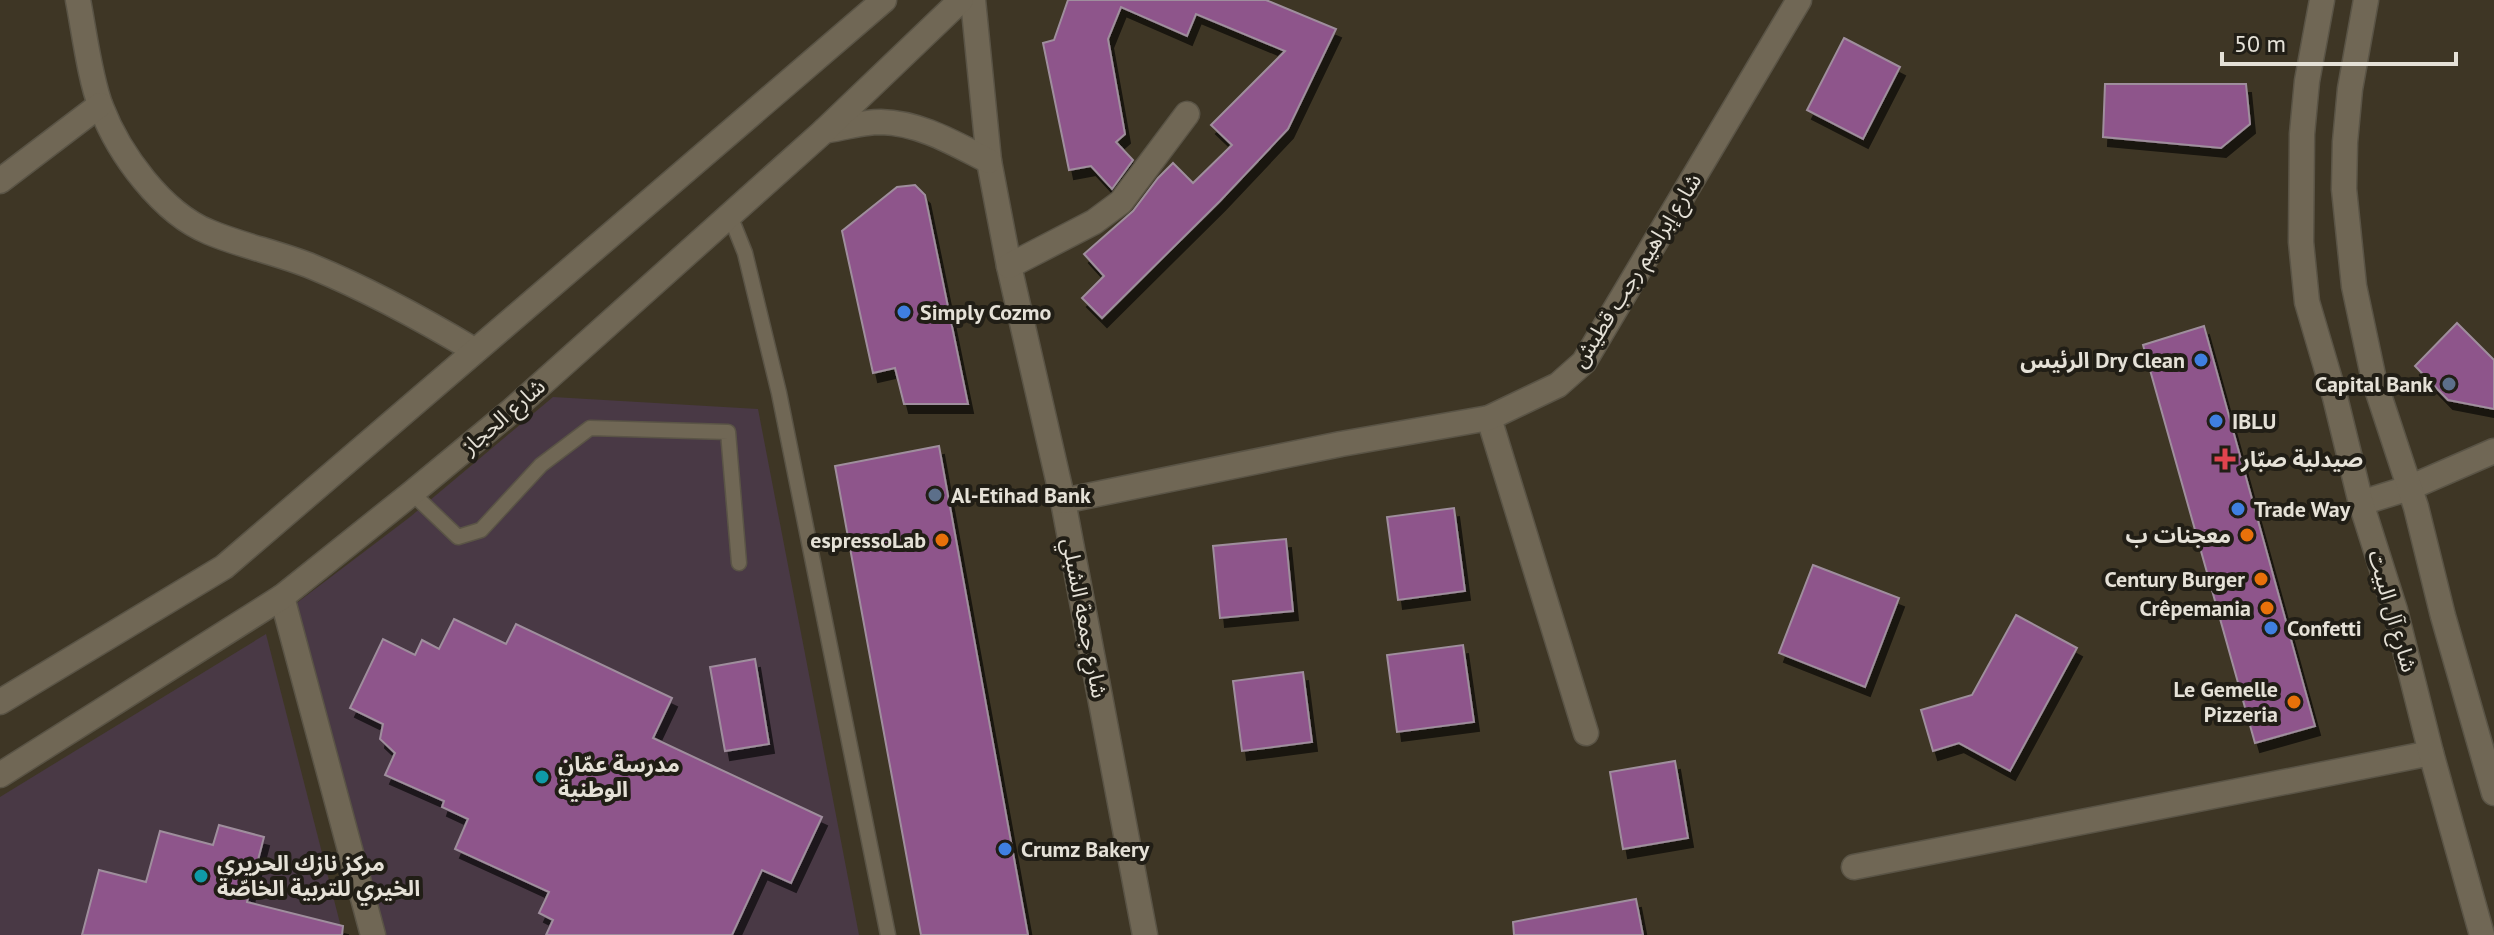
<svg xmlns="http://www.w3.org/2000/svg" width="2494" height="935" viewBox="0 0 2494 935" font-family="'PT Sans','Noto Sans Arabic',sans-serif">
<style>
.education{fill:#493945}
.building{fill:#8e548b;stroke:#9f8e9d;stroke-width:2;filter:url(#shadow)}
.lines{fill:none;stroke-linecap:round;stroke-linejoin:round}
.lane-casing{stroke:#5a5446;stroke-width:17}
.street-casing{stroke:#5a5446;stroke-width:27}
.secondary-casing{stroke:#5a5446;stroke-width:27}
.lane{stroke:#706755;stroke-width:14}
.street{stroke:#706755;stroke-width:24}
.secondary{stroke:#706755;stroke-width:24}
.shop-dot{fill:#3f7fe0;stroke:#211e16;stroke-width:3}
.service-dot{fill:#5c6f8a;stroke:#211e16;stroke-width:3}
.health-dot{fill:#e0444e;stroke:#211e16;stroke-width:3}
.food-dot{fill:#e8710a;stroke:#211e16;stroke-width:3}
.culture-dot{fill:#0f9aa8;stroke:#211e16;stroke-width:3}
.labels{text-anchor:middle;dominant-baseline:central;stroke-width:8;stroke-linejoin:round;paint-order:stroke}
.street-label{font-size:22px;fill:#e5e1d7;stroke:#211e16}
.poi-label{font-size:22px;font-weight:bold;fill:#e5e1d7;stroke:#211e16;text-anchor:start}
</style>
<defs>
<filter id="shadow"><feDropShadow dx="5" dy="9" stdDeviation="0" flood-color="#0009"/></filter>
</defs>
<rect width="100%" height="100%" fill="#3e3625"/>
<g class="education">
<path d="M553,397L758,409L859,935H380L290,608L410,517Z"/>
<path d="M266,634L343,935H0V797Z"/>
</g>
<g class="building">
<path d="M1068,0H1266L1336,29L1288,129L1220,201L1102,318L1082,298L1104,276L1084,254L1133,211L1158,178L1173,163L1193,183L1232,145L1211,125L1285,51L1196,14L1187,36L1121,7L1108,39L1125,134L1116,142L1133,160L1112,189L1091,166L1069,170L1043,43L1054,40Z"/>
<path d="M1844,38L1900,67L1863,139L1807,110Z"/>
<path d="M2105,84H2246L2250,124L2221,148L2103,137Z"/>
<path d="M915,185L925,195L968,404H904L895,368L873,373L842,231L897,187Z"/>
<path d="M2457,323L2494,360V409L2448,400L2415,366Z"/>
<path d="M2204,326L2315,726L2255,743L2143,345Z"/>
<path d="M939,446L1028,935H921L835,466Z"/>
<path d="M1454,508L1465,591L1398,600L1387,517Z"/>
<path d="M1286,539L1293,611L1220,618L1213,546Z"/>
<path d="M1813,565L1899,598L1865,687L1779,653Z"/>
<path d="M2016,615L2077,648L2010,771L1959,743L1933,751L1921,710L1972,695Z"/>
<path d="M454,619L506,644L516,624L672,698L653,738L822,817L791,883L762,870L732,935H546L553,920L539,913L549,892L455,849L468,819L442,807L444,801L385,775L395,753L380,739L383,724L350,708L383,639L415,655L422,640L439,649Z"/>
<path d="M1463,645L1474,722L1397,732L1387,655Z"/>
<path d="M755,659L769,744L725,751L710,667Z"/>
<path d="M1303,672L1312,742L1242,751L1233,681Z"/>
<path d="M1675,761L1688,838L1623,849L1610,772Z"/>
<path d="M219,825L264,837L247,902L343,926L342,935H82L99,870L146,882L160,831L213,845Z"/>
<path d="M1636,899L1643,935H1514L1513,922Z"/>
</g>
<g class="lines">
<g class="lane-casing">
<g id="lane">
<path d="M729,213L745,253L779,393L888,935"/>
<path d="M412,493L458,537L481,530L541,465L590,428L728,432L739,563"/>
</g>
</g>
<g class="street-casing">
<g id="street">
<path d="M78,0C84,31 90,79 101,107C119,154 162,213 209,232C242,246 279,253 313,267C369,290 422,319 474,350"/>
<path d="M973,0L989,161L1009,266L1063,501L1145,935"/>
<path d="M824,131C842,128 863,122 881,122C921,123 955,144 989,161"/>
<path d="M0,181L100,105"/>
<path d="M1009,266L1094,222L1121,202L1187,114"/>
<path d="M1489,418L1586,733"/>
<path d="M1063,501L1341,444L1489,418L1558,385L1584,362L1799,0"/>
<path d="M2361,503L2409,488L2494,451"/>
<path d="M282,597L373,935"/>
<path d="M1854,867L2431,753"/>
</g>
</g>
<g class="secondary-casing">
<g id="secondary">
<path d="M2322,0L2307,81L2302,134L2301,242L2307,302L2335,397L2361,503L2395,610L2431,753L2482,935"/>
<path d="M2366,0L2350,89L2345,142L2344,189L2354,286L2374,380L2416,507L2443,616L2494,793"/>
<path d="M0,702L224,567L884,0"/>
<path d="M0,775L282,597L412,493L510,412L824,131L961,0"/>
</g>
</g>
<use href="#lane" class="lane"/>
<use href="#street" class="street"/>
<use href="#secondary" class="secondary"/>
</g>
<g class="shop-dot">
<circle cx="904" cy="312" r="8"/>
<circle cx="2201" cy="360" r="8"/>
<circle cx="2216" cy="421" r="8"/>
<circle cx="2238" cy="509" r="8"/>
<circle cx="2271" cy="628" r="8"/>
<circle cx="1005" cy="849" r="8"/>
</g>
<g class="service-dot">
<circle cx="2449" cy="384" r="8"/>
<circle cx="935" cy="495" r="8"/>
</g>
<path class="health-dot" d="M2221 447h8v8h8v8h-8v8h-8v-8h-8v-8h8z"/>
<g class="food-dot">
<circle cx="2247" cy="535" r="8"/>
<circle cx="942" cy="540" r="8"/>
<circle cx="2261" cy="579" r="8"/>
<circle cx="2267" cy="608" r="8"/>
<circle cx="2294" cy="702" r="8"/>
</g>
<g class="culture-dot">
<circle cx="542" cy="777" r="8"/>
<circle cx="201" cy="876" r="8"/>
</g>
<g class="labels">
<g class="street-label">
<text transform="translate(1636 270) rotate(-58)">شارع إبراهيم رجب قطيش</text>
<text transform="translate(503 416) rotate(-41)">شارع الحجاز</text>
<text transform="translate(2393 611) rotate(74)">شارع آل البيت</text>
<text transform="translate(1085 618) rotate(79)">شارع جمعة الشبلي</text>
</g>
<g class="poi-label">
<text x="920" y="312">Simply Cozmo</text>
<text x="2185" y="360" text-anchor="end">الرئيس Dry Clean</text>
<text x="2433" y="384" text-anchor="end">Capital Bank</text>
<text x="2232" y="421">IBLU</text>
<text x="2241" y="459">صيدلية صبّار</text>
<text x="951" y="495">Al-Etihad Bank</text>
<text x="2254" y="509">Trade Way</text>
<text x="2231" y="535" text-anchor="end">معجنات ب</text>
<text x="926" y="540" text-anchor="end">espressoLab</text>
<text x="2245" y="579" text-anchor="end">Century Burger</text>
<text x="2251" y="608" text-anchor="end">Crêpemania</text>
<text x="2287" y="628">Confetti</text>
<text x="2278" y="689" text-anchor="end">Le Gemelle<tspan x="2278" dy="25">Pizzeria</tspan></text>
<text x="558" y="764">مدرسة عمّان<tspan x="558" dy="25">الوطنية</tspan></text>
<text x="1021" y="849">Crumz Bakery</text>
<text x="217" y="863">مركز نازك الحريري<tspan x="217" dy="25">الخيري للتربية الخاصّة</tspan></text>
</g>
</g>
<path d="M2222 52v12h234v-12" fill="none" stroke="#e5e1d7" stroke-width="4"/>
<text x="2234" y="52" font-size="24" fill="#e5e1d7" stroke="#211e16" stroke-width="6" paint-order="stroke">50 m</text>
</svg>
